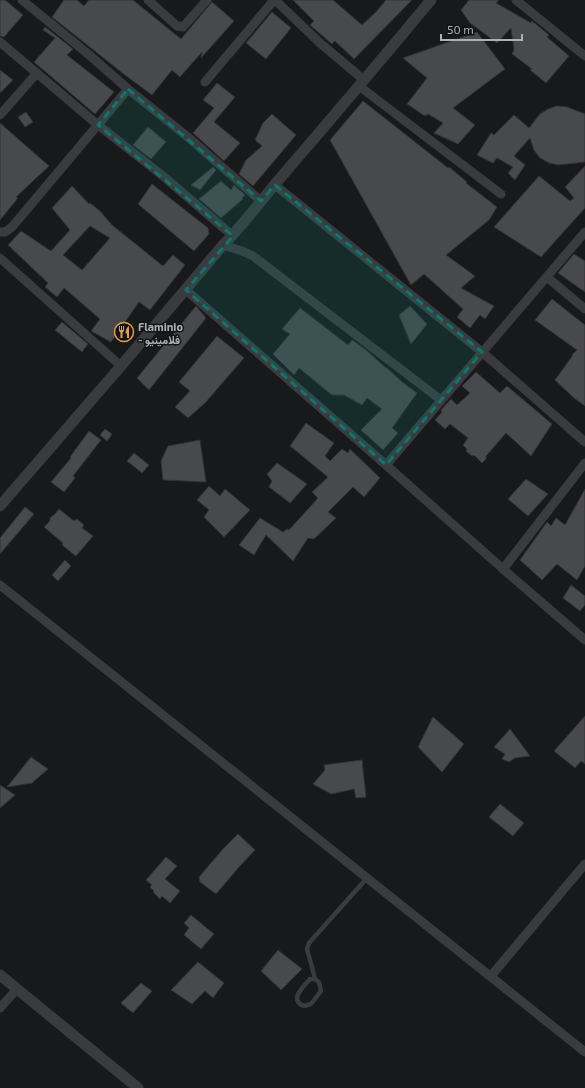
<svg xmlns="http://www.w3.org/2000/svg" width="585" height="1088" viewBox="0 0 585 1088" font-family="'Exo 2',Vazirmatn,sans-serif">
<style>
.building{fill:#48494d;stroke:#333336;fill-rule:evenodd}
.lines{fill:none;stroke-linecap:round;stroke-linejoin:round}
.service{stroke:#3a3b3f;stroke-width:4.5}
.minor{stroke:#3a3b3f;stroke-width:9}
.tertiary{stroke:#3a3b3f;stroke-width:11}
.marked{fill:#0f766e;fill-opacity:0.2;stroke:#0f766e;stroke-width:3;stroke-dasharray:8 5;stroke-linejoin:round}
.labels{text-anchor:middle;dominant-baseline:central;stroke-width:3;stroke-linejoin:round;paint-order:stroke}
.poi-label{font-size:11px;font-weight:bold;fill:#acb1b9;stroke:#131415;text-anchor:start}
</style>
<rect width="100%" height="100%" fill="#18191a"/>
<g class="building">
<path d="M0,0H5L23,15L4,37L0,36Z"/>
<path d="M64,0H77L84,6L89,0H133L181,39L212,2L234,21L201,58L202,52L180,77L172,70L152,95L125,75L52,17Z"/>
<path d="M293,0H333L362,25L376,12L386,0H412L354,59L335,41L332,44L310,25L314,21Z"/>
<path d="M469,0H499L496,3L531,23L532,21L549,35L547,37L569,56L546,83L530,70L532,69L512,54L514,50L511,28L497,43L470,23L461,10Z"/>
<path d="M272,12L291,28L266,59L246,43Z"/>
<path d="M45,27L73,49L67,55L114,92L95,114L34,62L55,38L43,30Z"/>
<path d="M477,32L505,69L453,108L475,125L458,144L434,133L443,123L428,114L425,116L407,104L427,78L403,58Z"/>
<path d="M0,70L13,80L0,93Z"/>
<path d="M217,83L235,97L214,122L240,143L224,161L193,133L214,108L203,100Z"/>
<path d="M363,101L448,168L449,167L467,182L466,183L497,207L489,220L446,255L475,276L461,288L494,306L485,319L480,315L470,328L457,317L463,309L424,274L411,285L330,140Z"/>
<path d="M557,106L567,107L585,114V162L559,165L549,163L540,158L534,150L530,138L514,156L525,165L515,180L508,173L513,167L497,158L493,163L477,155L491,133L494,135L514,115L529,128L540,114L548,109Z"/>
<path d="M26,112L33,122L25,127L18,117Z"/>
<path d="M272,114L296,135L253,186L239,174L246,160L262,146L255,140L263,123Z"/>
<path d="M0,123L49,166L16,197L18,198L0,220Z"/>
<path d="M148,127L166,142L151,159L133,145Z"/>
<path d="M585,166V208L541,257L494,227L539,176L570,201L574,198L565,187Z"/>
<path d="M213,167L216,170L200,190L191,185Z"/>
<path d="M221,181L231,190L234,185L245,195L242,198L243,199L221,218L199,199Z"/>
<path d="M152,184L208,228L209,234L194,251L138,204Z"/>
<path d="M72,186L89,204L90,203L100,211L112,225L163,266L173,255L185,265L150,310L139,302L111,342L91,331L100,319L64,288L57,297L45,287L48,283L8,245L21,231L51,251L70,230L52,208ZM90,226L110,238L82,270L63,255Z"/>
<path d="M574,254L585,261V292L558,273Z"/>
<path d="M552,299L585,325V406L574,398L555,380L573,355H572L577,350L535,320Z"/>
<path d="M196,306L206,318L149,390L137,378Z"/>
<path d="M410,306L427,324L411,344L399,315Z"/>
<path d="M300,308L348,345L352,340L366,350L386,368H387L402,382L417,393L392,428L398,433L383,450L361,430L382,409L367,398L362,405L344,395H332L299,368L294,375L273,354L290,334L282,329Z"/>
<path d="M62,322L88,344L82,352L55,330Z"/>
<path d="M217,336L244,358L205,403L188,418L175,407L190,391L179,382Z"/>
<path d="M476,372L500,393L507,386L552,424L531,456L506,433L486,456V459L482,463L474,455L472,456L466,451L467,449L463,445L468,438L450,424L445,429L435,420L442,412L441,410L451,399L457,405L470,393L462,386Z"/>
<path d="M306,423L334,443L325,456L330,461L342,449L348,453L350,449L380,478L364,497L353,487L328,512L336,518L314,539L308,538L293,561L266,535L254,555L239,545L260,518L283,532L287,529L289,530L318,498L312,492L328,477L290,446Z"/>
<path d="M105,429L112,434L107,441L100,435Z"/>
<path d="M89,431L101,440L73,476L75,478L64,492L51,482L71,458L70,457Z"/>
<path d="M200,440L206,482L163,480L161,461L168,446Z"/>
<path d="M134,453L149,465L142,473L127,461Z"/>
<path d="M277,463L307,484L290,503L269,487L272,481L267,474Z"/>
<path d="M526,479L548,494L528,516L508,499Z"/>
<path d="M209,486L220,496L225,489L250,510L224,537L204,517L209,510L197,500Z"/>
<path d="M585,489V566L577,580L557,564L542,580L520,560L547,522L551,526L556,518L565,525Z"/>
<path d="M25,507L34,514L0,554V538Z"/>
<path d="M59,509L74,521L77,519L84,525L82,528L93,536L76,556L62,545L63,543L44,527L50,521V518L55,514Z"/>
<path d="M65,560L71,566L58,581L52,575Z"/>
<path d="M571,585L585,596V605L580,611L563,598Z"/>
<path d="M585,716V764L581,761L575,768L554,751Z"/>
<path d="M433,717L464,744L442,772L418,747Z"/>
<path d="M510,729L530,756L515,758L509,762L502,759L505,754L494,747Z"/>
<path d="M31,757L48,769L32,783L7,787Z"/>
<path d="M362,760L366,797L356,798L354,789L331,794L313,784L325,770L324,765Z"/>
<path d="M0,785L15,795L0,808Z"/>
<path d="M500,804L524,823L513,836L489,817Z"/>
<path d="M238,834L255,850L239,867L216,894L200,882L199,877L223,849Z"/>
<path d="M166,857L177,866L165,879L180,891L170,903L162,896L160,899L153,892L154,891L150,887L152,885L146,880Z"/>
<path d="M191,915L214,934L201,949L184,935L189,928L184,923Z"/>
<path d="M278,950L302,969L281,990L261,971Z"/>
<path d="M198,962L224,983L213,998L205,991L192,1004L171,990Z"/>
<path d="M141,983L152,991L133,1013L121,1003Z"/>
</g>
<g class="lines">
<path class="service" d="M315,979H310C304,986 288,1000 304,1006L311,1004L321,991L319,982L315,979L312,967L307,949L309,943L367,878"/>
<g class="minor">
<path d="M22,0L87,53L128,89L189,138L261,201"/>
<path d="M148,0L177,26L183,27L207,0"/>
<path d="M275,0L320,43L364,80"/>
<path d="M516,0L585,56"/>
<path d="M0,42L98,125L163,176L233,236"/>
<path d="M205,82L274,0"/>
<path d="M359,86L501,194"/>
<path d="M0,115L37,73"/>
<path d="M275,185L482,352L585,442"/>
<path d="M0,232H5L12,227L128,89"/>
<path d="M223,245L242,251L253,256L441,400"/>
<path d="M0,258L121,366"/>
<path d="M547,277L585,309"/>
<path d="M186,290L386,465L503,569L585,640"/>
<path d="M386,465L585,232"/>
<path d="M503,569L585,463"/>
<path d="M0,585L585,1052"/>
<path d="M491,976L585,864"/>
<path d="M0,1008L17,989"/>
</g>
<g class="tertiary">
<path d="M0,506L121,366L223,245C244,224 262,199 282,176C332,118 382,59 431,0"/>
<path d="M0,975L138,1088"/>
</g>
</g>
<path class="marked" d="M128,89L261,201L275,185L482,352L386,465L186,290L233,236L98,125Z"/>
<defs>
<g id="restaurant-ring" transform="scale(1)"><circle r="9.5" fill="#131415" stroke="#e39f48" stroke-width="1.5"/><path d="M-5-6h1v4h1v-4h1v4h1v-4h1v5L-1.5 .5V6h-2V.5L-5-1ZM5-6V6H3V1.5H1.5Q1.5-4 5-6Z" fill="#e39f48"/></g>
</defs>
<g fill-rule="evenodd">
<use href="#restaurant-ring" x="124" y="332"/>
</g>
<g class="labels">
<g class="poi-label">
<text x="138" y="326">Flaminio<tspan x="138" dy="13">- فلامينيو</tspan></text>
</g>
</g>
<path d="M441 34v6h81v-6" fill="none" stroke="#acb1b9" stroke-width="2"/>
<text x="447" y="34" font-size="12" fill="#acb1b9" stroke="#131415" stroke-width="3" paint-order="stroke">50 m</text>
</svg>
